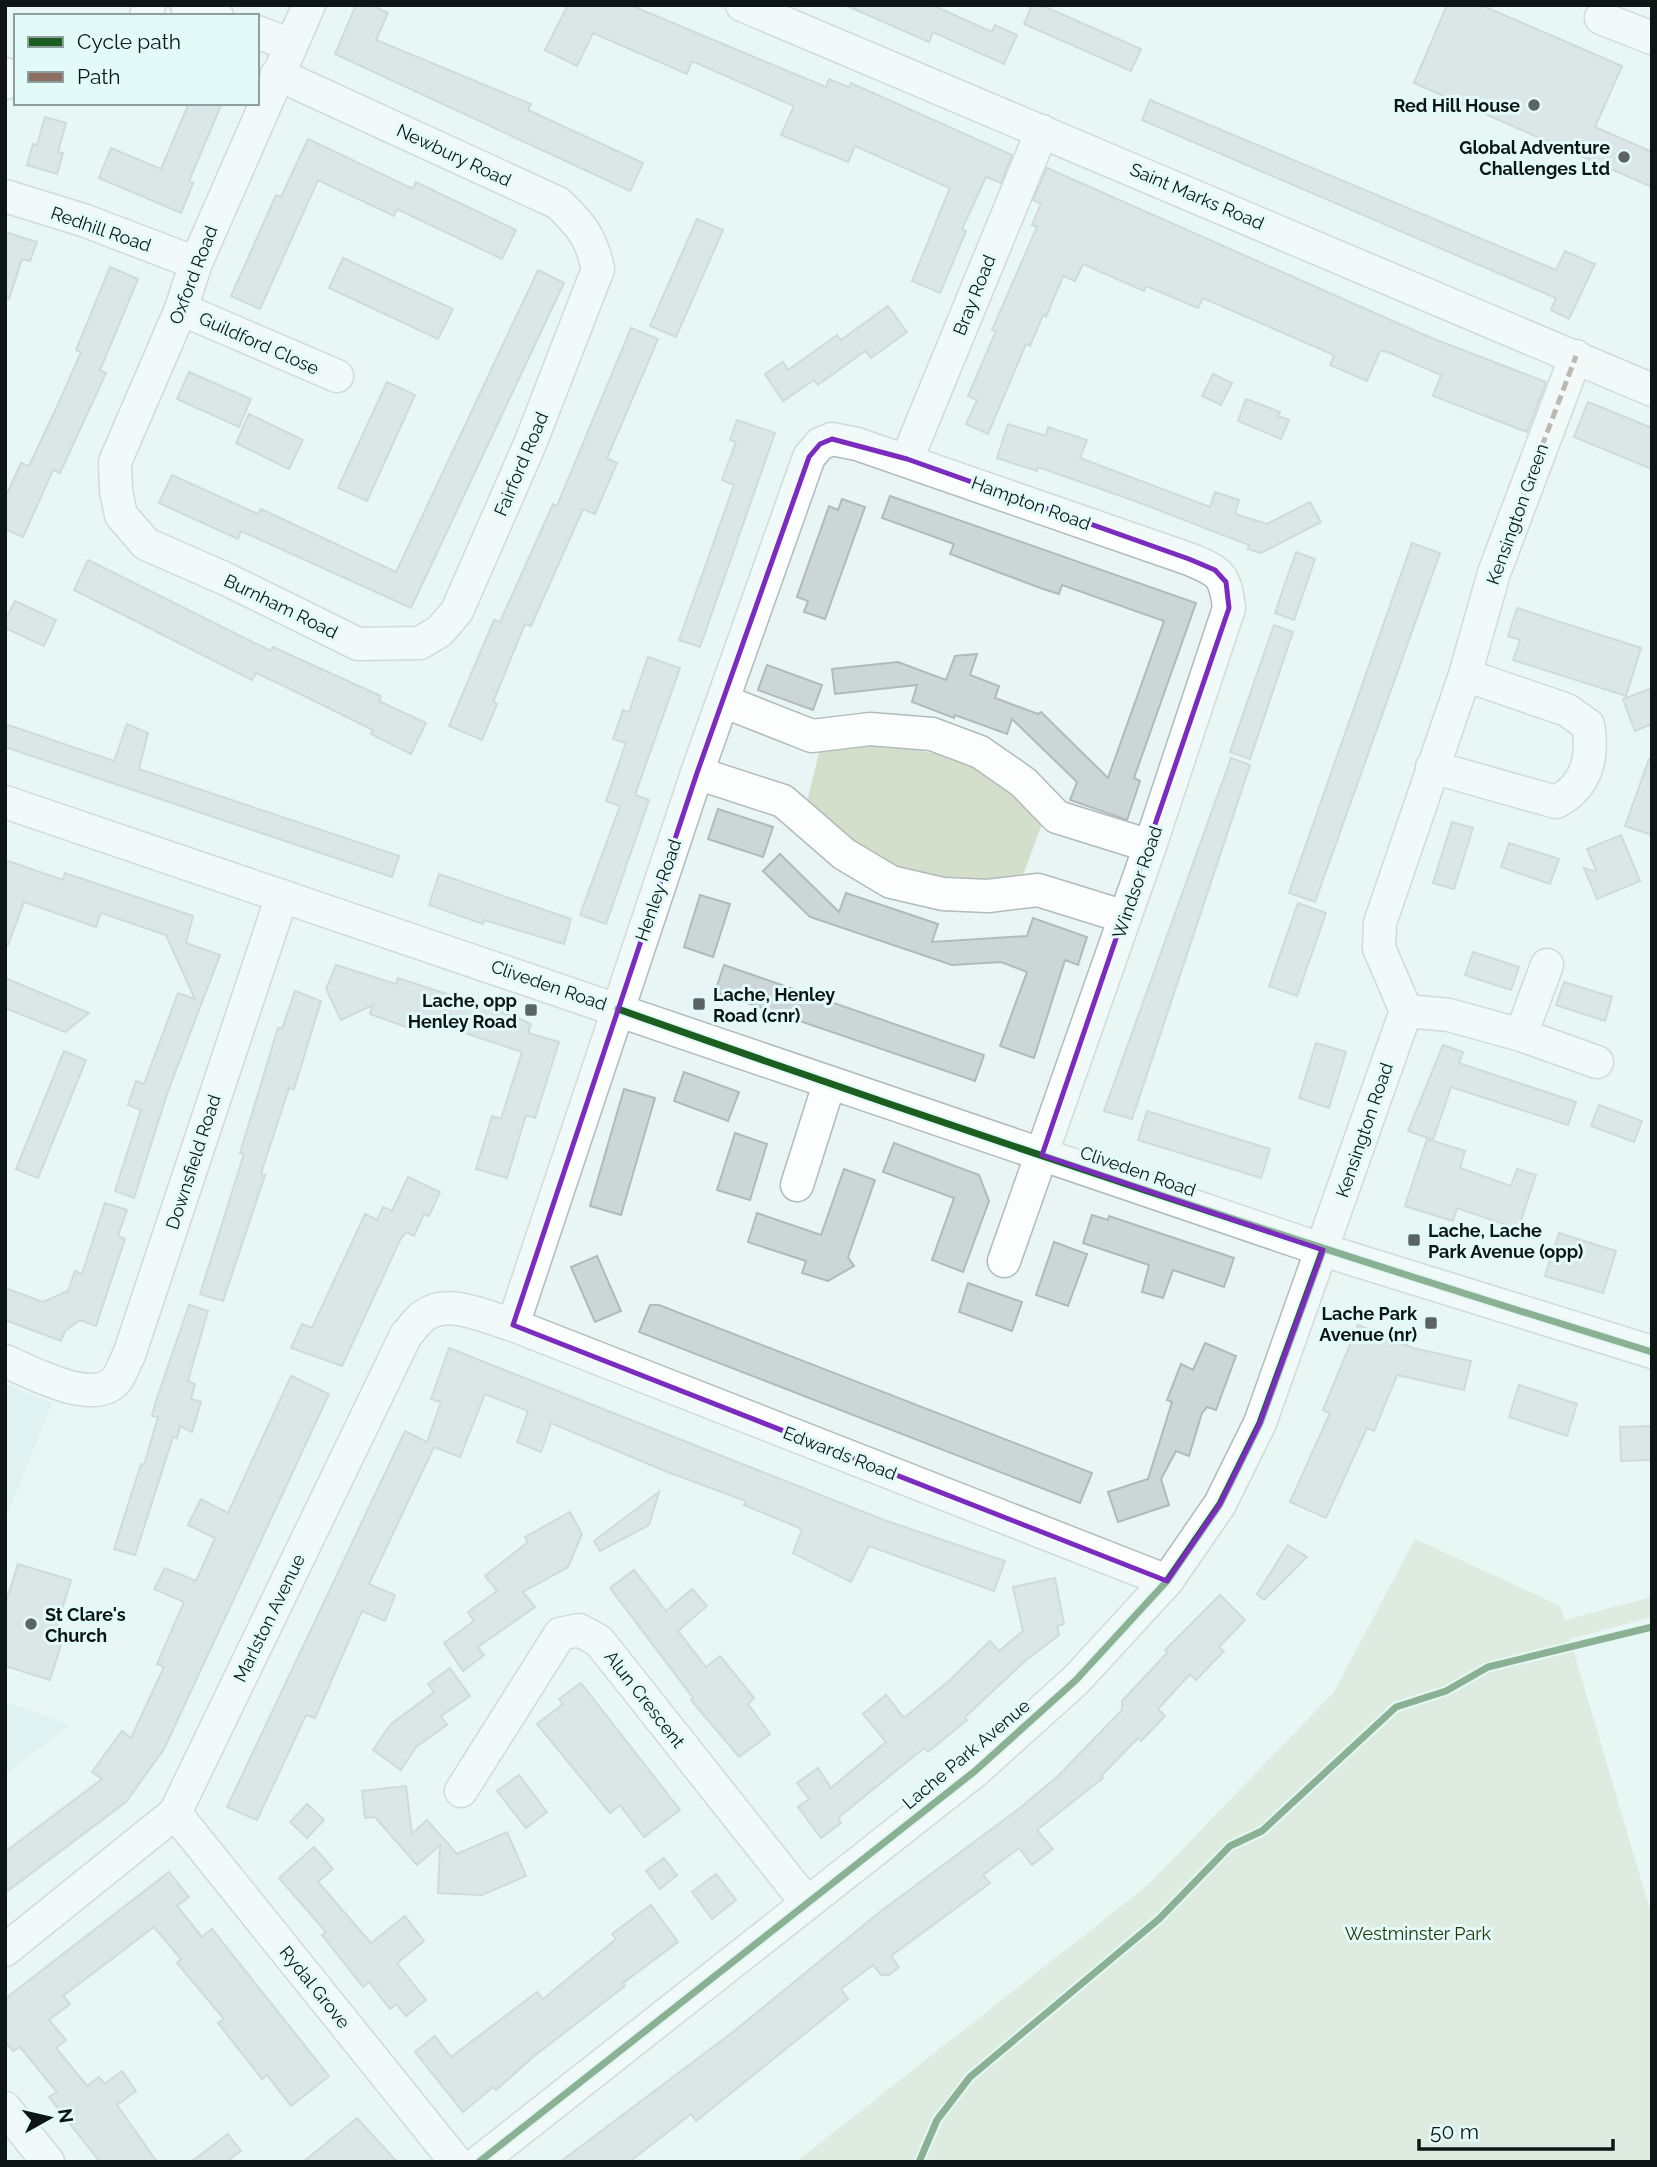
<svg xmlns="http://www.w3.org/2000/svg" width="1657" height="2167" viewBox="0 0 1657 2167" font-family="Raleway,sans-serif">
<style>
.built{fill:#d4ecea}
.green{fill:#d3decb}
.building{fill:#ccd6d7;stroke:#b0babb;stroke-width:2}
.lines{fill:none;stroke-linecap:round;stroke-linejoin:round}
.minor-casing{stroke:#b0bbba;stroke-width:35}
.minor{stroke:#fcfefd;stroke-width:32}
.quiet{stroke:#8d6e63;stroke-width:5;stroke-dasharray:10 5;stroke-linecap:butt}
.cycleway-casing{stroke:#e2fbf9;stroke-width:11}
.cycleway{stroke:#1b5e20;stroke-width:7}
.marked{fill:none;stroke:#7b2cbf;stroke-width:5;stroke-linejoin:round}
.poi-dot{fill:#5a6463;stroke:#e2fbf9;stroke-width:2.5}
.labels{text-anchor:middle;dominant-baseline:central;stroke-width:6;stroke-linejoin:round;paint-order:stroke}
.poi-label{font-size:18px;font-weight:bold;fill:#0d1615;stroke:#e2fbf9;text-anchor:end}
.street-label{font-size:18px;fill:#0d1615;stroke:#e2fbf9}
.park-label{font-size:18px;fill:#2a3306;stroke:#e2fbf9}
</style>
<rect width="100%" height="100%" fill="#e8f5f4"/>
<g class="built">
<path d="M5,1384L52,1403L5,1520Z"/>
<path d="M5,1702L70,1725L5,1774Z"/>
</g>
<g class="green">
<path d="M879,741L965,761L1012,790L1043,821L1022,878L998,884L907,875L851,845L807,802L820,749Z"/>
<path d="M1415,1539L1560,1606L1565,1620L1652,1597V1617L1570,1639L1652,1917V2162H796L1148,1885L1334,1692Z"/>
</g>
<g class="building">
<path d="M356,5H371L388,13L376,40L531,104L528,110L643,163L630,191L335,54Z"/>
<path d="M568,5H630L826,87L829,79L849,87L851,83L1012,155L1001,183L986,177L962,229L966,231L940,293L912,281L950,188L855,146L848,162L781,135L794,106L692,61L687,74L593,33L577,66L545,50Z"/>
<path d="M845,5H932L992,32L995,25L1017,35L1004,64L933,32L929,42Z"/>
<path d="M1032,5H1041L1141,49L1131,71L1024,24Z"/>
<path d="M1447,5H1481L1622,66L1595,127L1652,152V187L1414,83Z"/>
<path d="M1150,100L1556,270L1565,251L1595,264L1569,319L1551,310L1556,298L1142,120Z"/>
<path d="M189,103H222L189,181L193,183L181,213L99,178L111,148L161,169Z"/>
<path d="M45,117L66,123L58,152L63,153L57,174L27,165L33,144L37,145Z"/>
<path d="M308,139L413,189L416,182L516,230L502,259L397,209L394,216L318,180L260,309L231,296L276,195L281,197Z"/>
<path d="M1047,168L1429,337L1546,382L1527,432L1433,396L1441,375L1388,352L1380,351L1367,381L1330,365L1334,355L1203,298L1198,308L1146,286L1144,291L1083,264L1075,281L1063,276L1046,317L1043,315L1030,346L1026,344L988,434L966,424L977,400L968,396L996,331L992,330L1037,227L1032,225L1041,204L1033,200Z"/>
<path d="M697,219L723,230L676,337L650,326Z"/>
<path d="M5,232L37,242L30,261L22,259L9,299L5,298Z"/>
<path d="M343,258L453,309L438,339L329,288Z"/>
<path d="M110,267L138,279L100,370L106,373L60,473L53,470L23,537L5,529V498L21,463L29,466L60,400L81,352L76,350Z"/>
<path d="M538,270L564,283L411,608L241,531L238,539L159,503L172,475L258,514L261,509L396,572Z"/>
<path d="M888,306L907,332L871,358L865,351L818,385L814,380L783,401L765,374L783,362L788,370L837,335L841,340Z"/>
<path d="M631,328L658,339L607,458L617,463L595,514L583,509L531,626L525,624L493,702L497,704L482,740L449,726L494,620L500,622L553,504L557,506Z"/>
<path d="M189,372L251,399L239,427L177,399Z"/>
<path d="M1213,374L1232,383L1221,405L1202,396Z"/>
<path d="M387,382L415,395L367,501L338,488Z"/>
<path d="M1246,399L1280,412L1278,416L1289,420L1281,439L1238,421Z"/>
<path d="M1588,402L1652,428V469L1574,437Z"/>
<path d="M249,414L303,440L289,469L236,443Z"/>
<path d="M737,420L775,433L700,647L679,640L734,485L722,480L736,442L730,440Z"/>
<path d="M1008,424L1046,436L1048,427L1087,440L1080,458L1210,507L1215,492L1239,500L1235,514L1267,524L1310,502L1321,522L1261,553L1248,549L1249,545L1135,501L1038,467L1037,471L997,458Z"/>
<path d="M890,496L1196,603L1134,778L1140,781L1127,820L1070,800L1077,782L1012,719L1007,734L955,715L954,718L912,702L917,685L835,694L832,669L898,662L946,680L955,656L977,654L970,675L999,686L995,698L1038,714L1041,712L1108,778L1164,621L1062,585L1059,594L1043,589L950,554L954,544L882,518Z"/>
<path d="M842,499L865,507L825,619L804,612L808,601L797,597L829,506L838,510Z"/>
<path d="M1412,543L1440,553L1315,902L1289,893Z"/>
<path d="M1296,552L1315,559L1294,620L1275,613Z"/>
<path d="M88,560L271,651L273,647L381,696L379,701L426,723L411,754L371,734L373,730L280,684L256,673L252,680L74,590Z"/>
<path d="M15,601L56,620L44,646L5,628V621Z"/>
<path d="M1517,608L1641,648L1626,696L1513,660L1520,640L1508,636Z"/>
<path d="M1274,625L1293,632L1250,759L1230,752Z"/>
<path d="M648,657L680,668L635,795L649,800L606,924L580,915L620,806L606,801L626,743L613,739L623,710L629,712Z"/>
<path d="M767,665L822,685L813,710L758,690Z"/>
<path d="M1652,688V724L1635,731L1623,699Z"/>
<path d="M5,724L114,761L127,724L148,733L139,769L399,856L392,877L5,747Z"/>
<path d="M1231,758L1250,765L1132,1119L1104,1111Z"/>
<path d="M1649,759L1652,760V835L1625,826Z"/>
<path d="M718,809L773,827L763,857L708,839Z"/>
<path d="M1452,822L1473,828L1454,889L1433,883Z"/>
<path d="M1621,835L1640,881L1597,899L1584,868L1597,872L1587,849Z"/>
<path d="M1509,843L1559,859L1550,884L1501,867Z"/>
<path d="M780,854L839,912L846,893L938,924L932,942L1027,936L1033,918L1087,937L1078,965L1065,960L1034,1058L1000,1046L1027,972L1001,962L952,965L810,917L763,871Z"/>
<path d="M5,860L63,880L65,873L193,916L186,943L220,955L168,1091L134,1198L115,1191L141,1110L128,1105L136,1081L144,1084L178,993L195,999L166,935L101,913L96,927L24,902L8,945H5Z"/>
<path d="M439,874L571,919L564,944L484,920L483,924L429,905Z"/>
<path d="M700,895L730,904L713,957L684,947Z"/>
<path d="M1298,903L1326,913L1297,996L1269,986Z"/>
<path d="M1473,952L1519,967L1511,990L1465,975Z"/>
<path d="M336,965L396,984L398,978L514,1016L531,1024L528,1033L559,1042L535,1118L526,1115L507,1178L476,1169L492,1116L501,1119L522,1052L413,1016L409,1028L370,1014L373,1005L341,1020L326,989Z"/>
<path d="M724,965L984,1055L975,1081L715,992Z"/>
<path d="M5,978L89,1013L65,1032L5,1008Z"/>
<path d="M1564,982L1612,997L1605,1021L1556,1005Z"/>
<path d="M295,991L321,1001L294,1089L289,1088L261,1173L265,1175L223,1301L200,1294L244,1154L240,1153L278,1028L282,1029Z"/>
<path d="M1316,1043L1346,1052L1329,1108L1299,1098Z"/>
<path d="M1443,1045L1463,1052L1459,1063L1576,1102L1568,1125L1451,1087L1433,1140L1408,1131Z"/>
<path d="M64,1051L86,1060L38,1178L16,1169Z"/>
<path d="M684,1072L739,1092L728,1121L674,1101Z"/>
<path d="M624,1089L655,1098L621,1215L590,1206Z"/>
<path d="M1599,1105L1642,1121L1634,1142L1591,1126Z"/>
<path d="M1147,1111L1270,1149L1261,1178L1138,1140Z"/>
<path d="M735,1133L767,1144L750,1200L717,1190Z"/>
<path d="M1427,1139L1465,1151L1460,1168L1511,1186L1517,1169L1536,1175L1518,1229L1457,1208L1453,1221L1405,1206Z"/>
<path d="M894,1143L979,1175L989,1201L963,1272L932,1260L954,1198L883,1172Z"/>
<path d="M844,1169L875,1180L848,1257L854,1266L828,1281L802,1273L806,1261L748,1242L757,1213L821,1235Z"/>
<path d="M408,1177L440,1192L429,1216L424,1214L414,1236L406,1232L400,1240L342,1366L291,1348L302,1324L312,1328L365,1214L377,1220L383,1207L392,1211Z"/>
<path d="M105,1203L127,1210L118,1236L125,1239L96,1326L80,1320L65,1331L61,1341L5,1320V1288L43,1302L68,1291L75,1271L82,1274Z"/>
<path d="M1092,1215L1108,1220L1109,1216L1234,1258L1224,1287L1173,1270L1163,1298L1142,1292L1149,1265L1083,1243Z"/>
<path d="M1559,1233L1616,1251L1603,1293L1545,1276Z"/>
<path d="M1054,1242L1087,1254L1068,1306L1036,1295Z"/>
<path d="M597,1256L621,1311L595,1322L571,1267Z"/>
<path d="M968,1283L1022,1302L1012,1331L959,1312Z"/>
<path d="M189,1305L208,1311L188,1381L195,1384L191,1399L201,1402L192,1432L180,1426L177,1438L173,1437L135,1555L114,1549L141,1464L144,1465L158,1417L152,1416L156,1401Z"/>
<path d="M650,1305H659L1092,1473L1080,1503L639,1332Z"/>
<path d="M1358,1325L1413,1348L1471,1361L1464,1390L1397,1375L1374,1431L1367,1428L1326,1518L1290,1502L1330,1413L1323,1410Z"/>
<path d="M1205,1343L1236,1356L1216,1410L1207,1407L1202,1413L1189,1456L1176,1451L1161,1479L1169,1505L1118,1522L1108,1492L1148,1479L1172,1402L1167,1400L1181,1364L1193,1370Z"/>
<path d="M449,1348L884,1520L1005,1561L994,1591L869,1546L851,1582L793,1553L802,1529L744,1505L746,1501L665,1471L551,1423L541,1452L517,1442L528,1411L485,1394L460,1457L434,1447L369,1584L395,1595L385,1621L362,1611L315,1718L306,1715L257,1820L227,1807L405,1431L427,1442L441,1402L431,1399Z"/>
<path d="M291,1376L329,1394L164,1749L126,1802L5,1893V1852L102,1779L92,1772L122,1731L131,1738L164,1667L157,1664L184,1602L154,1589L165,1568L196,1581L215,1538L188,1525L201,1499L228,1513Z"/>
<path d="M1519,1385L1577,1404L1567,1436L1509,1417Z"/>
<path d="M1652,1426V1460L1621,1461L1620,1427Z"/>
<path d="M659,1492L649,1525L600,1551L594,1541Z"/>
<path d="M570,1512L582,1534L568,1567L523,1592L535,1607L478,1647L484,1655L463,1671L444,1643L474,1621L468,1612L497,1591L485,1576L528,1542L525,1537Z"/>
<path d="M1288,1545L1307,1557L1264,1600L1257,1594Z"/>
<path d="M18,1564L71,1580L52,1642L61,1645L50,1680L5,1666V1605Z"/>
<path d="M634,1570L666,1611L692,1589L707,1606L678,1631L706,1667L720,1656L754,1698L748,1704L770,1734L739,1757L691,1700L693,1698L610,1588Z"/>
<path d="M1055,1578L1064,1624L1057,1626L1059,1635L1025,1661L965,1717L967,1720L928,1752L924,1748L838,1818L841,1823L821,1838L798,1807L809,1799L797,1783L818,1768L831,1788L886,1742L863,1714L886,1695L904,1718L950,1680L990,1641L999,1651L1023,1631L1013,1587Z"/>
<path d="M1220,1595L1245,1620L1219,1647L1224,1651L1196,1680L1190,1674L1158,1709L1165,1716L1141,1741L1138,1738L1101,1776L1103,1778L1037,1830L1053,1849L1032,1865L1019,1848L983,1875L990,1883L891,1956L899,1967L889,1975H881L873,1965L841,1989L848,1999L696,2121L691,2114L629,2162H560L733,2032L881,1911L1020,1808L1058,1776L1122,1710V1701L1168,1652L1165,1650Z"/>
<path d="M450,1668L470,1696L441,1716L447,1725L416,1747L401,1770L373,1750L391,1724L434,1692L428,1684Z"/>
<path d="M581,1683L680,1810L644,1837L620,1805L610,1813L537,1724L563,1704L559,1699Z"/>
<path d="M519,1775L547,1812L526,1828L497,1791Z"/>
<path d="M406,1786L412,1834L427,1820L457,1854L507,1832L526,1876L482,1895L438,1893L440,1845L417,1865L375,1817L365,1818L362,1791Z"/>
<path d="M307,1804L324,1820L307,1838L290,1822Z"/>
<path d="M314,1847L333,1869L318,1882L371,1943L405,1916L424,1941L397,1963L426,2000L406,2016L396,2004L390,2009L369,1982L363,1987L322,1935L326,1932L279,1878Z"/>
<path d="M664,1858L677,1875L660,1889L646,1871Z"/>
<path d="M169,1872L189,1897L177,1906L202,1937L212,1929L329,2076L291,2106L267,2075L262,2079L218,2023L224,2019L177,1963L181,1959L154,1927L63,1996L70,2004L49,2020L66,2040L56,2048L87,2086L99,2077L105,2084L122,2071L136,2091L117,2105L157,2162H100L49,2097L57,2092L20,2047L13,2051L5,2041V1999Z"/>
<path d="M716,1874L736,1900L712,1919L692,1892Z"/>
<path d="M651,1905L678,1942L623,1983L625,1986L533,2057L496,2090L493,2087L463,2112L415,2052L435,2036L451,2057L537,1992L543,1999L616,1939L612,1934Z"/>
<path d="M357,2118L397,2162H303Z"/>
<path d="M228,2134L241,2151L226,2162H191Z"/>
</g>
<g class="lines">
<g class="minor-casing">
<g id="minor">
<path d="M187,5L217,16"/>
<path d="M742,5L1652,390"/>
<path d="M146,16L149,5"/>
<path d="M1601,18L1652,38"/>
<path d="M257,32L290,45"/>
<path d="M5,74V83"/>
<path d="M277,74L558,203C582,226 591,237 598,269L530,444L457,611L440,631L420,643L358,644L226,579L146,544L121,515L116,491L115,462L181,309L196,263L309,5"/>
<path d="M5,196L83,220L196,263"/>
<path d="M181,309L337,376"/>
<path d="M907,459L1042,131"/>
<path d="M723,701L812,736L870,729L932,734L980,752L1023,782L1057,817L1150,846"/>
<path d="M1432,767L1556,802C1586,787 1594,757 1588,725L1567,710L1465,675"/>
<path d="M697,773L783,801L844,854L891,882L943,894L988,896L1038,890L1125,917"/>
<path d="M5,802L1323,1250L1652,1352"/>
<path d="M1406,1011L1379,948L1380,923L1465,675L1494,573L1576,356"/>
<path d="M1406,1011L1449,1015L1521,1035L1547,965"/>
<path d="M1521,1035L1597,1062"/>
<path d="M797,1185L829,1084"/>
<path d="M513,1325L697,773L809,457L820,444L832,439L857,444L1189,559C1220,572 1225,574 1229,608L1150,846L1004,1261"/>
<path d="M5,1361C31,1372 95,1408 117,1379C122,1372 125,1362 129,1355L282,896"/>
<path d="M461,1791L560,1634L579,1630L599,1641L806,1902"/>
<path d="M175,1813L456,2162"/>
<path d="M5,1950L175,1813L406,1335C412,1329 418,1319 425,1315C450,1298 488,1318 513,1325L1167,1581"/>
<path d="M5,2108L48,2162"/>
<path d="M479,2162L975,1771L1076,1680L1167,1581L1220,1504L1260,1423L1406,1011"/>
</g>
</g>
<use href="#minor" class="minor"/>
<path class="quiet" d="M1494,573L1576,356"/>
<g class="cycleway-casing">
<g id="cycleway">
<path d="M618,1009C960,1131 1305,1245 1652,1352"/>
<path d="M479,2162L975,1771L1076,1680L1167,1581L1220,1504L1260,1423L1323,1250"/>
<path d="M919,2162L937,2120L970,2077L1159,1919L1230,1846L1262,1831L1396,1707L1446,1691L1488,1667L1652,1627"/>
</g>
</g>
<use href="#cycleway" class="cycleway"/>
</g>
<path d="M0 0H1657V2167H0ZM832,439L907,459L1189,559L1215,570L1226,582L1229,608L1042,1155L1323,1250L1260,1423L1220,1504L1167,1581L513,1325L697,773L809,457L820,444Z" fill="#e8f5f4" fill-opacity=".55" fill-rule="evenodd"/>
<path class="marked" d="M832,439L907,459L1189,559L1215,570L1226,582L1229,608L1042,1155L1323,1250L1260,1423L1220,1504L1167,1581L513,1325L697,773L809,457L820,444Z"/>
<g class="poi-dot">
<circle cx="1534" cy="105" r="7"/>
<circle cx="1624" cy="157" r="7"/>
<rect x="692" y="997" width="14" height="14" rx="3.5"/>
<rect x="524" y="1003" width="14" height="14" rx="3.5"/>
<rect x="1407" y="1233" width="14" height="14" rx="3.5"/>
<rect x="1424" y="1316" width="14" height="14" rx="3.5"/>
<circle cx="31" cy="1624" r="7"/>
</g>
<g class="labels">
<g class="poi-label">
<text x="1520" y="105">Red Hill House</text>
<text x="1610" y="147">Global Adventure<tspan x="1610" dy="21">Challenges Ltd</tspan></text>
<text x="713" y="994" text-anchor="start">Lache, Henley<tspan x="713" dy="21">Road (cnr)</tspan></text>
<text x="517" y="1000">Lache, opp<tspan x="517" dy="21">Henley Road</tspan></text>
<text x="1428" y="1230" text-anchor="start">Lache, Lache<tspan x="1428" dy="21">Park Avenue (opp)</tspan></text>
<text x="1417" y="1313">Lache Park<tspan x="1417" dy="21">Avenue (nr)</tspan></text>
<text x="45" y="1614" text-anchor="start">St Clare's<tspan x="45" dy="21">Church</tspan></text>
</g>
<g class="street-label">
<text transform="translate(454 155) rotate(25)">Newbury Road</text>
<text transform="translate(1197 196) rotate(23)">Saint Marks Road</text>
<text transform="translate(101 229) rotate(19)">Redhill Road</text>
<text transform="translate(193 275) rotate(-69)">Oxford Road</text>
<text transform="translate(974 295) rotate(-68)">Bray Road</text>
<text transform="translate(259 343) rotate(24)">Guildford Close</text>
<text transform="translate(521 464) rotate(-67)">Fairford Road</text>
<text transform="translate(1031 503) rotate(20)">Hampton Road</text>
<text transform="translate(1517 514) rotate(-70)">Kensington Green</text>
<text transform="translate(281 606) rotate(26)">Burnham Road</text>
<text transform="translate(1137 882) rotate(-71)">Windsor Road</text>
<text transform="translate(658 890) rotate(-71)">Henley Road</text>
<text transform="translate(549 985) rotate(19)">Cliveden Road</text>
<text transform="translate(1364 1130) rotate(-71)">Kensington Road</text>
<text transform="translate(193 1162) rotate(-72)">Downsfield Road</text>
<text transform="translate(1138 1171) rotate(19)">Cliveden Road</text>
<text transform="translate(840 1453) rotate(21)">Edwards Road</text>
<text transform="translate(269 1618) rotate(-64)">Marlston Avenue</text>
<text transform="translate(645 1699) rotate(52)">Alun Crescent</text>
<text transform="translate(966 1754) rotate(-40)">Lache Park Avenue</text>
<text transform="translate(315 1987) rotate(51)">Rydal Grove</text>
</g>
<g class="park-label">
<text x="1418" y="1933">Westminster Park</text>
</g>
</g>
<rect width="1657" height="2167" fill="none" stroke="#0d1615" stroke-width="14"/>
<rect x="14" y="14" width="245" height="91" fill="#e2fbf9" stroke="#8d9f9e" stroke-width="2"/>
<rect x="28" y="37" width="35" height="10" fill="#1b5e20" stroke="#8d9f9e" stroke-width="2"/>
<text x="77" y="49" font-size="21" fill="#0d1615">Cycle path</text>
<rect x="28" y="72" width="35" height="10" fill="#8d6e63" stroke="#8d9f9e" stroke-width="2"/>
<text x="77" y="84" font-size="21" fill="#0d1615">Path</text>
<g transform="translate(49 2118) rotate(82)" stroke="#e2fbf9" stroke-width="5" paint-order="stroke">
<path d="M0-5L12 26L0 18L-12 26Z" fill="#0d1615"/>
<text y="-10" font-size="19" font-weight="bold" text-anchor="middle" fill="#0d1615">N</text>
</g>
<path d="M1419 2139v10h194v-10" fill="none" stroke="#0d1615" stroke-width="3.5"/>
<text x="1430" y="2139" font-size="21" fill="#0d1615" stroke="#e2fbf9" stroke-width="5" paint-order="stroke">50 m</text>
</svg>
